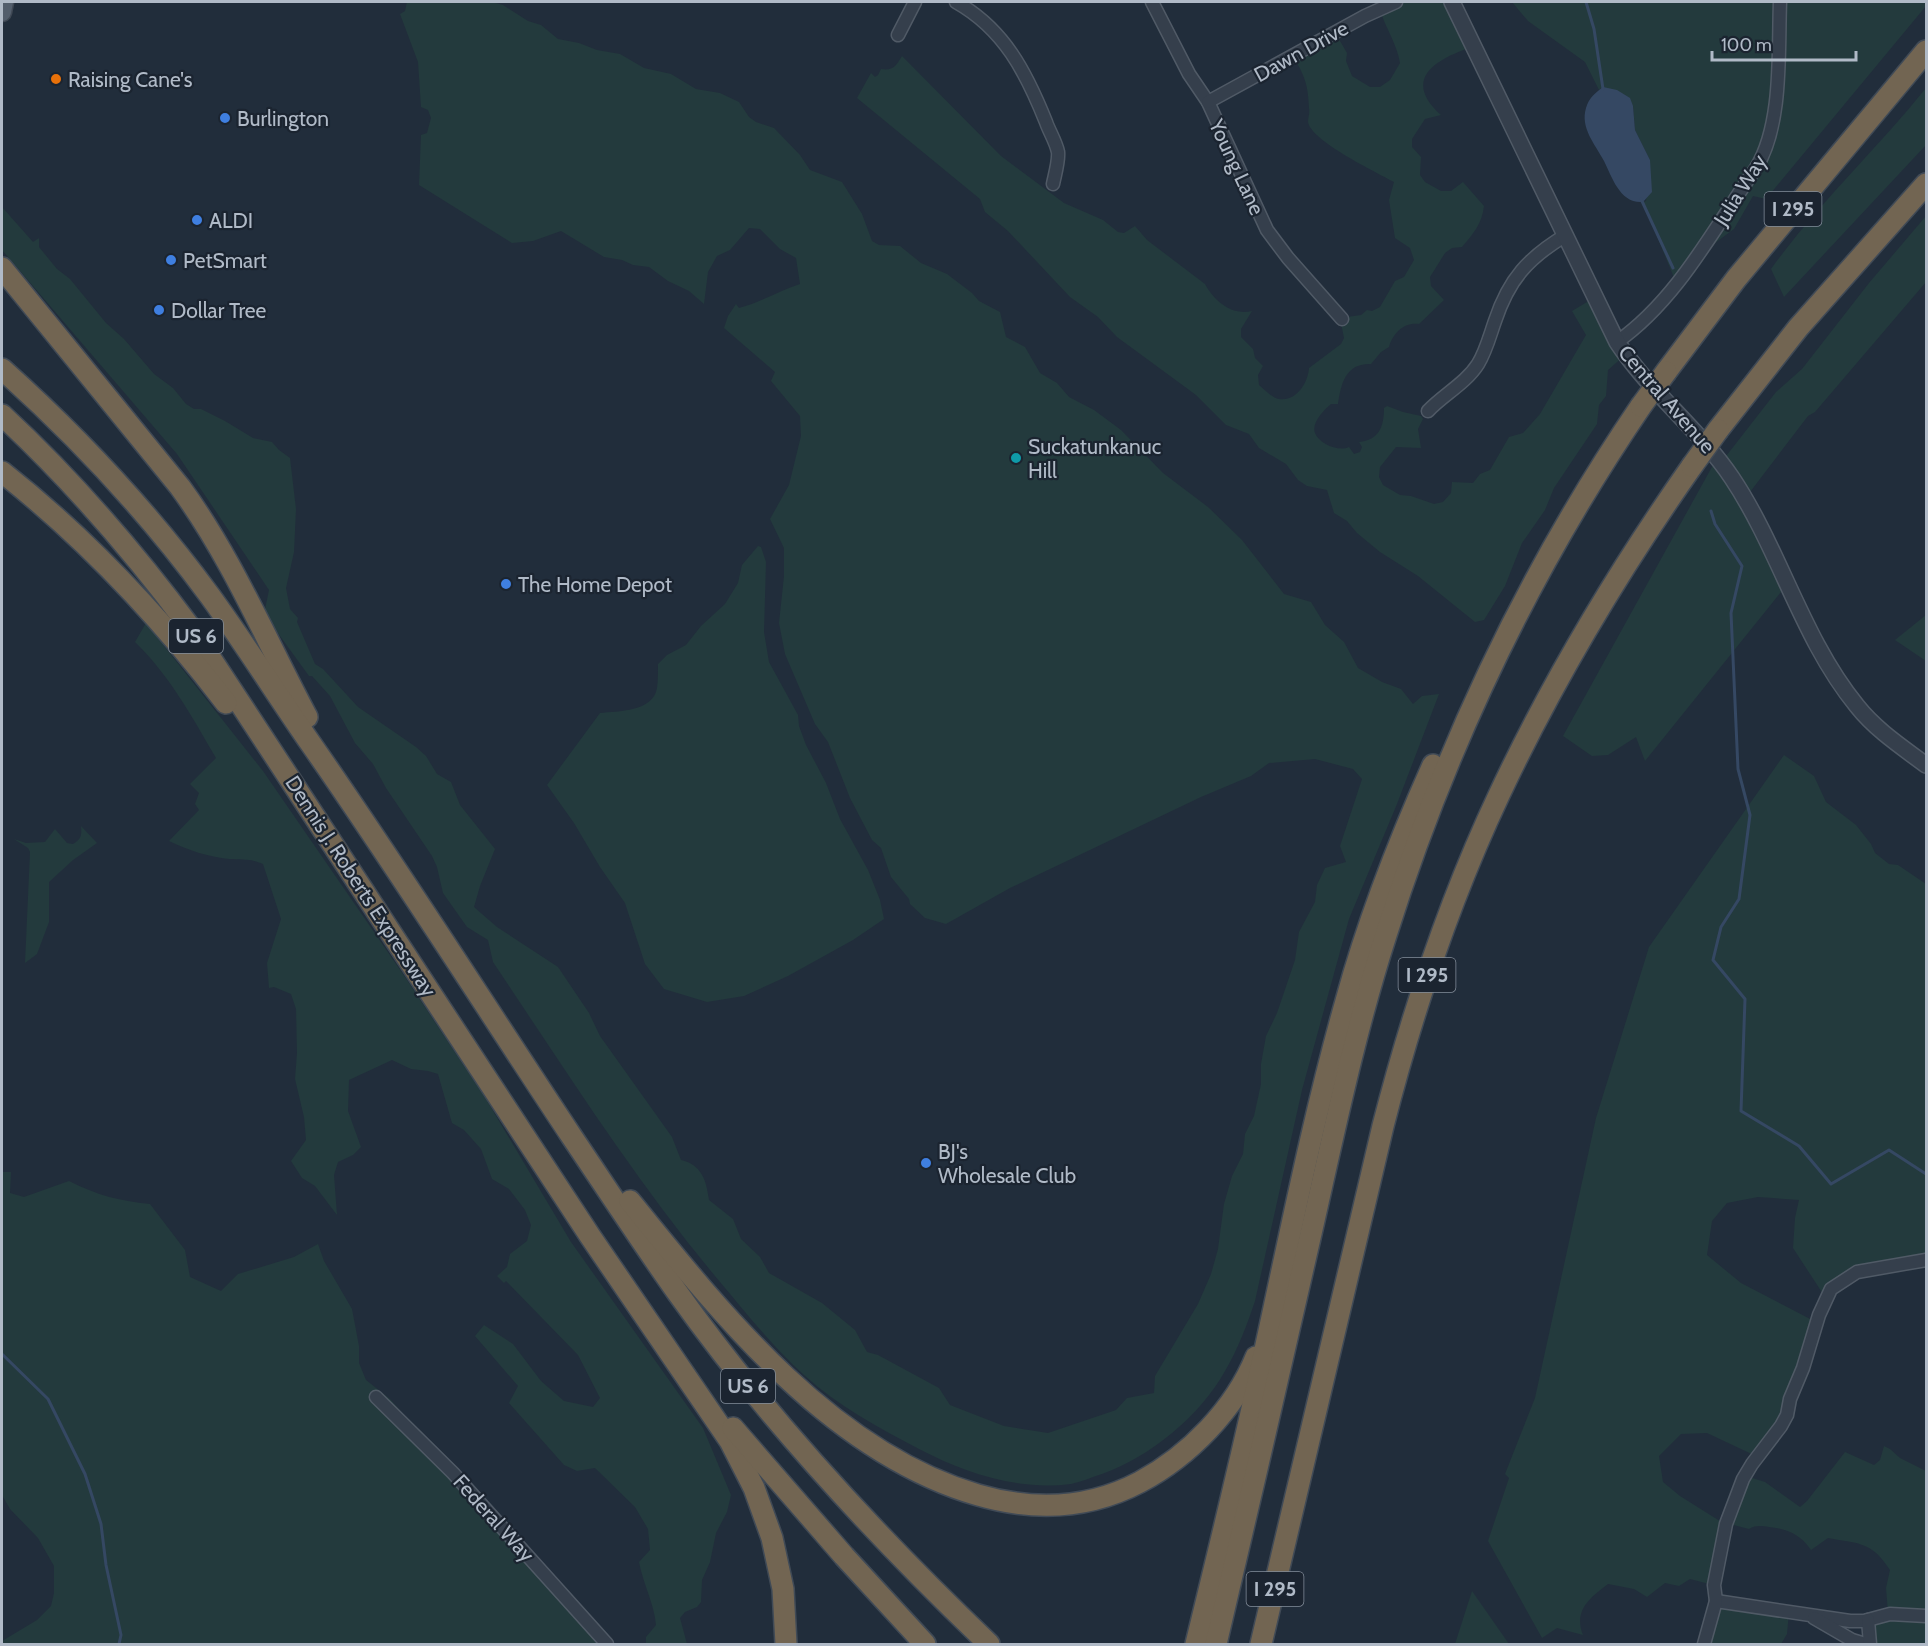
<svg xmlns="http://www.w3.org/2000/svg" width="1928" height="1646" viewBox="0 0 1928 1646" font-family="Cabin,sans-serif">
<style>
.green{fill:#233a3d}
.water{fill:#354863}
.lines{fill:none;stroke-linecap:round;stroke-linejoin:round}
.stream{stroke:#354863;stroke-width:3}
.minor-casing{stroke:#505a66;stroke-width:15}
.tertiary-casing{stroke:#505a66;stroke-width:18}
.primary-casing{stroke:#3f4854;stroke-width:21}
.motorway-casing{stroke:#404a56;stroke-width:24}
.minor{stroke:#353f4c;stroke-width:12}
.tertiary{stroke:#353f4c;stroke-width:15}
.primary{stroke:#535e6c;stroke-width:18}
.motorway{stroke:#726552;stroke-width:21}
.motorway-bridge-casing{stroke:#404a56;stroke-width:24;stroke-linecap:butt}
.motorway-bridge{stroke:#726552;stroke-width:21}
.food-dot{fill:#e8710a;stroke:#1b2430;stroke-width:2}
.shop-dot{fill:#3f7fe0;stroke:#1b2430;stroke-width:2}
.culture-dot{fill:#0f9aa8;stroke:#1b2430;stroke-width:2}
.labels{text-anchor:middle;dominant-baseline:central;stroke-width:4.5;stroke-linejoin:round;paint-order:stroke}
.shield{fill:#1b2430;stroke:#838d9a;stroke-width:1.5}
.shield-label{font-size:20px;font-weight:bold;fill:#b0bac7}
.street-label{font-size:21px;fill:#b0bac7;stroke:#1b2430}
.poi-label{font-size:21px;fill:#b0bac7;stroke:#1b2430;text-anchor:start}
</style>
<rect width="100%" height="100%" fill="#212d3b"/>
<g class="green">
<path d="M407,2H492L503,5L528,21L541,25L558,39L579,43L597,50L620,54L644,68L671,74L696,89L720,93L739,102L749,117L756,122L774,128L800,155L810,170L842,182L862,214L872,241L879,245L900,246L921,263L947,274L972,293L979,301L1000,312L1006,337L1025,347L1040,373L1057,383L1069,397L1094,410L1121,430L1163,473L1208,507L1242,540L1284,594L1311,602L1325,625L1344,642L1358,668L1382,682L1401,689L1413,704L1422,696L1439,694L1397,804L1349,919L1302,1090L1255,1301C1247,1325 1238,1349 1225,1371C1200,1416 1150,1457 1102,1474C1092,1477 1081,1482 1071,1484C1018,1491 965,1473 919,1449C879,1428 838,1406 804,1375C773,1347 747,1314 720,1282C636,1182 566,1071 493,962L488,940L467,927L443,893L437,867L432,856L386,788L373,764L355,743L330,696L312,676H309L264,614L269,590L177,454L2,250V207L33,242L39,238V247L57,269L70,279L106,323L124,339L154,374L173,388L186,404L194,409H201L225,421L253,438L272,442L279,450L290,458L296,509L294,552L286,588L290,609L298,618L297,622L315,664L323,669L358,707L416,747L426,756L437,774L451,782L460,805L495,849L480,886L474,907L497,927L558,967L589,1013L600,1036L672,1137L681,1160C702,1165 706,1180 709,1200L733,1219L741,1239L760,1257L769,1273L822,1303L855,1330L867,1352L878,1355L939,1388L950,1405L1004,1426L1048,1433L1116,1410L1127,1398L1154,1393L1155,1376L1198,1304L1211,1274L1218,1249L1224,1204L1232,1176L1243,1154L1245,1134L1254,1116L1261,1084V1064L1266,1036L1277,1013L1295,960L1299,932L1315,902L1317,885L1325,868L1346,862L1340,846L1362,779L1353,769L1315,759L1269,763L1251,776L1201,797L1010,888L946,924L925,918L910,904L909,899L891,877L881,848L872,840L850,798L828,742L815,724L785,654L779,623L784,576V548L770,519L789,485L801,436L800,416L771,381L775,372L724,328L728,316L736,304L739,308C761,302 779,291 800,284L796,258L780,249L760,229L749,228L730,250L717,256L708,272L704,304L689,291L668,281L649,267L633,265L622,260L604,257L561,231L533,241L512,243L419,185L421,135L427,133L431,118L428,110L421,107L418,62L400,14L405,11Z"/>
<path d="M1396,2H1451L1472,47C1436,59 1401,79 1441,115L1425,119L1412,139V147L1421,157L1420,175L1425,182L1441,191H1451L1463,182L1484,206C1482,224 1473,234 1462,247L1452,248L1445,253L1430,277L1431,286L1444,300L1419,324C1404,322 1393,333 1389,347L1381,352L1371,364C1346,363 1341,383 1338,404H1331C1324,410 1311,423 1315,433C1319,444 1339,452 1349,447L1354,454L1360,452L1362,447L1359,442C1379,440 1384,427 1384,408L1387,406L1403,412L1421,416L1423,419L1418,429L1421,448L1396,447L1380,467L1379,477L1383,485L1400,495L1411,496L1434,504L1443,502L1451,493L1452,482L1473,483L1480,474L1490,470L1509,437L1523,433L1540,414L1586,335L1572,311L1597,296L1625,355L1608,370L1606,396L1599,405L1597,424L1554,488L1545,510L1522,543L1505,586L1484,620L1475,622L1418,576L1380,552L1357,533L1347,521L1334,513L1327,490L1307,486L1298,480L1286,464L1259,448L1249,434L1226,425L1196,395L1117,337L1098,317L1070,297L1008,231L985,212L980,199L857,98L871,73L875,77L878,75L881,69C893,71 896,66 902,56L1001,156L1064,203L1103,220L1118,232L1124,233L1135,226L1147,240L1205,284C1214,301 1232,316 1252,311L1241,329V337L1253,349L1255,358L1263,366L1258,375L1259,385C1264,389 1272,398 1279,399C1296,402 1308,383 1309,368L1341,344L1344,338L1340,318L1361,315L1367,310L1372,311L1380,307L1395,281L1404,277L1414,260L1410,248L1395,238L1389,200L1394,182C1376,172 1311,141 1308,122C1308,118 1310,113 1309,108C1308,84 1305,77 1293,56L1336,34L1347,53L1346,61L1352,76L1370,87H1380L1390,80L1400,63C1397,44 1386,29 1380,10Z"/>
<path d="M1512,2H1926V6L1766,199L1753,196L1734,229L1715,243L1688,280L1677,285L1643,202L1646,201L1650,160L1635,130L1633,106L1603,87L1599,90L1585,62L1528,21Z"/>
<path d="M1926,88V145L1784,297L1771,269C1817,205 1876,150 1926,88Z"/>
<path d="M1926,216V282L1815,412L1808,416L1747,496L1789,582L1645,761L1636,737L1608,755L1592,756L1563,736L1713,465L1717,459L1723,460L1776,392L1802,369L1869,283Z"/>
<path d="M758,546L761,547L766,562L764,632L769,662L798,715L799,726L806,745L826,783L840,819L868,870L880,900L884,919L853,940L788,976L744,996L707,1002L664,989L645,964L625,903L600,867L574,823L547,785L600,713C618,711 653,712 657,688C658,681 658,672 658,664L667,655L686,645L701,626L725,604L738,583L742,565Z"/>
<path d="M1926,615V661L1895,640Z"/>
<path d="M146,623L263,771L405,977L486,1099L571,1242L703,1428L731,1495L727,1512L716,1533L710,1562L702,1580L701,1602L697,1607L685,1612L680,1618L687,1644H646V1637L656,1625C654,1603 643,1584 639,1562L650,1550L648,1529L635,1507L595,1468L577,1471L564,1465L509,1403L518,1386L475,1336L484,1325L513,1344L541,1381L564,1401L593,1407L600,1398L578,1355L506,1281L504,1283L497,1276L507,1267L510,1254L527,1241L531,1225L525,1210L509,1189L492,1179L481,1149L464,1130L452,1123L438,1074L428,1071L411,1069L392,1060L349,1080L348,1111L361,1147L353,1155L338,1162L334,1175L337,1215L315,1186L302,1178L291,1161L306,1140L304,1117L295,1079L297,1053L296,1009L291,994L274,987L269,988L267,963L281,919L263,864C249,858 243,860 229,859C209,857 187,850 169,841L199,810L195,804L199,793L190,784L216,758C192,717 170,676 135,642Z"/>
<path d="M1784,755L1814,776L1826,802L1856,825L1871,844L1875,853L1889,864L1898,865L1926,884V1260L1855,1273L1825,1297L1793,1248L1795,1218L1799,1200L1758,1197L1727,1203L1712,1221L1707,1255L1741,1283L1814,1321L1784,1420L1758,1457L1707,1433L1681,1434L1659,1456L1663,1482L1680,1496L1723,1523L1713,1585L1690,1579L1679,1586L1665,1583L1647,1597L1634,1589L1608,1584C1591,1597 1573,1610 1583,1635L1557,1628L1542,1638L1488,1541L1509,1478L1505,1474L1535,1398L1596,1118L1649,947Z"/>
<path d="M81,826L97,843L73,860L49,882V922L37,954L25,963L30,852L28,848L14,839L26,843L45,842L55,829L67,843L73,844C81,839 82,836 81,826Z"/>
<path d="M2,1172H11L10,1193L24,1197L69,1181C97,1195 119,1201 150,1204L185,1250L190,1277L221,1291L238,1274L294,1257L318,1244L324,1261L352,1309L359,1346V1363L366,1380L390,1399L605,1644H2V1641L37,1620L51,1606L54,1593V1566L38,1538L10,1509L2,1495Z"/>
<path d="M1884,1446L1890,1449L1900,1458L1926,1471V1644H1870L1867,1620L1888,1613L1886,1588L1890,1570C1871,1541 1860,1544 1828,1538L1811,1550C1800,1534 1787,1529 1769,1527C1761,1526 1756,1525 1749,1529L1726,1523L1746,1476L1765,1482L1800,1507L1807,1501L1845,1452L1874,1465L1880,1460Z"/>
<path d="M1472,1591L1509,1644H1455Z"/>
<path d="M1715,1603L1789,1612L1787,1634L1781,1644H1703Z"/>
</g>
<path class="water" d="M1603,87L1617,90L1630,98L1633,106L1635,130L1650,160L1652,192L1643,202C1620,204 1612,177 1604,161C1595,144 1580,128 1586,108C1589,98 1595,93 1603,87Z"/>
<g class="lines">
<g class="stream">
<path d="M1586,2L1594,29L1603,89"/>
<path d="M1641,199L1673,268"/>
<path d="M1711,511L1715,524L1742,566L1731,613L1738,769L1750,815L1739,899L1721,927L1713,960L1745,999L1741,1111L1799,1146L1831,1184L1889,1150L1926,1174"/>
<path d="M2,1354L48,1399L85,1474L101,1524L106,1565L121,1635L119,1644"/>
</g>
<g class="minor-casing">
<g id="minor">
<path d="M956,2C1004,29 1026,72 1046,122C1049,131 1056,142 1058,152C1059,161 1055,174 1053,184"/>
<path d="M1152,2L1189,74L1208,102L1267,230L1288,258L1342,319"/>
<path d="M898,35L915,2"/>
<path d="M1208,102L1365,16L1396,2"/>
<path d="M1617,342C1678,299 1714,228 1756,168C1783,124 1778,52 1780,2"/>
<path d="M1428,411C1443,395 1466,383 1478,364C1486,351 1490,335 1495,321C1509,279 1528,258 1566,235"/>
<path d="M376,1397L453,1473L607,1644"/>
<path d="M1716,1601L1850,1621H1864L1890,1614L1926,1616"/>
<path d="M1814,1618L1852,1640L1865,1644"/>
<path d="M1868,1620L1870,1644"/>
<path d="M1704,1644L1716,1601L1714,1585L1726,1524L1743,1479L1752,1464L1781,1426L1787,1415L1790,1399L1803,1368L1819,1315L1831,1289L1857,1272L1926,1260"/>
</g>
</g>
<g class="tertiary-casing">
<path id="tertiary" d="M1452,2L1617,342C1650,392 1699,429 1732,478C1780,550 1802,639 1857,706C1876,730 1902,747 1926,765"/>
</g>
<g class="primary-casing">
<path id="primary" d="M2,12L4,2"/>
</g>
<g class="motorway-casing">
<g id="motorway">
<path d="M2,268L180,487C232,558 266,640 307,717"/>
<path d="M2,369C78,437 149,513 210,596C245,644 277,695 311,744C401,873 485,1006 572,1137C607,1189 641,1241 677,1292C768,1420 876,1536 989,1644"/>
<path d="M1666,372L1736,279L1926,51"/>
<path d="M2,415C72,480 135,553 192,630L590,1236L730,1441L754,1488L772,1538L783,1589L786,1644"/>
<path d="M1718,430L1798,328L1926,184"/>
<path d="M2,472C87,539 160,617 226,703"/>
<path d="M630,1201C722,1315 832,1453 978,1495C1033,1511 1089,1509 1140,1482C1189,1456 1235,1409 1256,1357"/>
<path d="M733,1428L844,1556L925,1644"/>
<path d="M1196,1644C1220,1545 1245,1445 1266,1345C1291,1230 1314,1114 1346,1001C1368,920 1399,841 1433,765"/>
<path d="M1216,1644C1248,1509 1279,1373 1310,1238C1333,1137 1354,1034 1386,935C1445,748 1530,569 1641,406"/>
<path d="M1261,1644L1383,1126C1412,1013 1449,901 1499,795C1553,680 1619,570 1692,466"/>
</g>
</g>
<use href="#minor" class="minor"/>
<use href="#tertiary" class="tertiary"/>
<use href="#primary" class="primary"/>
<use href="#motorway" class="motorway"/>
<g class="motorway-bridge-casing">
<g id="motorway-bridge">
<path d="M1641,406L1666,372"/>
<path d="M1692,466L1718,430"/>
</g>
</g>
<use href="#motorway-bridge" class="motorway-bridge"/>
</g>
<circle class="food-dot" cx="56" cy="79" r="6"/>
<g class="shop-dot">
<circle cx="225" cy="118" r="6"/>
<circle cx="197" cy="220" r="6"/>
<circle cx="171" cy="260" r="6"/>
<circle cx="159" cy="310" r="6"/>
<circle cx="506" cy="584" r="6"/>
<circle cx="926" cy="1163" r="6"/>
</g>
<circle class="culture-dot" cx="1016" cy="458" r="6"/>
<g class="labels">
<g class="shield">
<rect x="1764.5" y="192" width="57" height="34" rx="4.5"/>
<rect x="169" y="619" width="54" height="34" rx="4.5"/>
<rect x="1398.5" y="958" width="57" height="34" rx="4.5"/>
<rect x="721" y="1369" width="54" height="34" rx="4.5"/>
<rect x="1246.5" y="1572" width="57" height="34" rx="4.5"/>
</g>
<g class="shield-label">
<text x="1793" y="209">I 295</text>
<text x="196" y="636">US 6</text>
<text x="1427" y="975">I 295</text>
<text x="748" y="1386">US 6</text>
<text x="1275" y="1589">I 295</text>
</g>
<g class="street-label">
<text transform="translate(1301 51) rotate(-29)">Dawn Drive</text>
<text transform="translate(1237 167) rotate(65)">Young Lane</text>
<text transform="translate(1740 190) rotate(-58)">Julia Way</text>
<text transform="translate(1667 399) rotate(49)">Central Avenue</text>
<text transform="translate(361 886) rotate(57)">Dennis J. Roberts Expressway</text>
<text transform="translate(494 1518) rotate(48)">Federal Way</text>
</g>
<g class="poi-label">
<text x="68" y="79">Raising Cane's</text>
<text x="237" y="118">Burlington</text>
<text x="209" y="220">ALDI</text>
<text x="183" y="260">PetSmart</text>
<text x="171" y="310">Dollar Tree</text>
<text x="1028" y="446">Suckatunkanuc<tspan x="1028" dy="24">Hill</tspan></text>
<text x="518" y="584">The Home Depot</text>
<text x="938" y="1151">BJ's<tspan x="938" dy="24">Wholesale Club</tspan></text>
</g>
</g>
<rect width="1928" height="1646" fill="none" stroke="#b0bac7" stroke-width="6"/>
<path d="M1712 51v9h144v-9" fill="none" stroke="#b0bac7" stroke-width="3"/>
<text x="1721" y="51" font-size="18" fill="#b0bac7" stroke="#1b2430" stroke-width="4.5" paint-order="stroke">100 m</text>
</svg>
